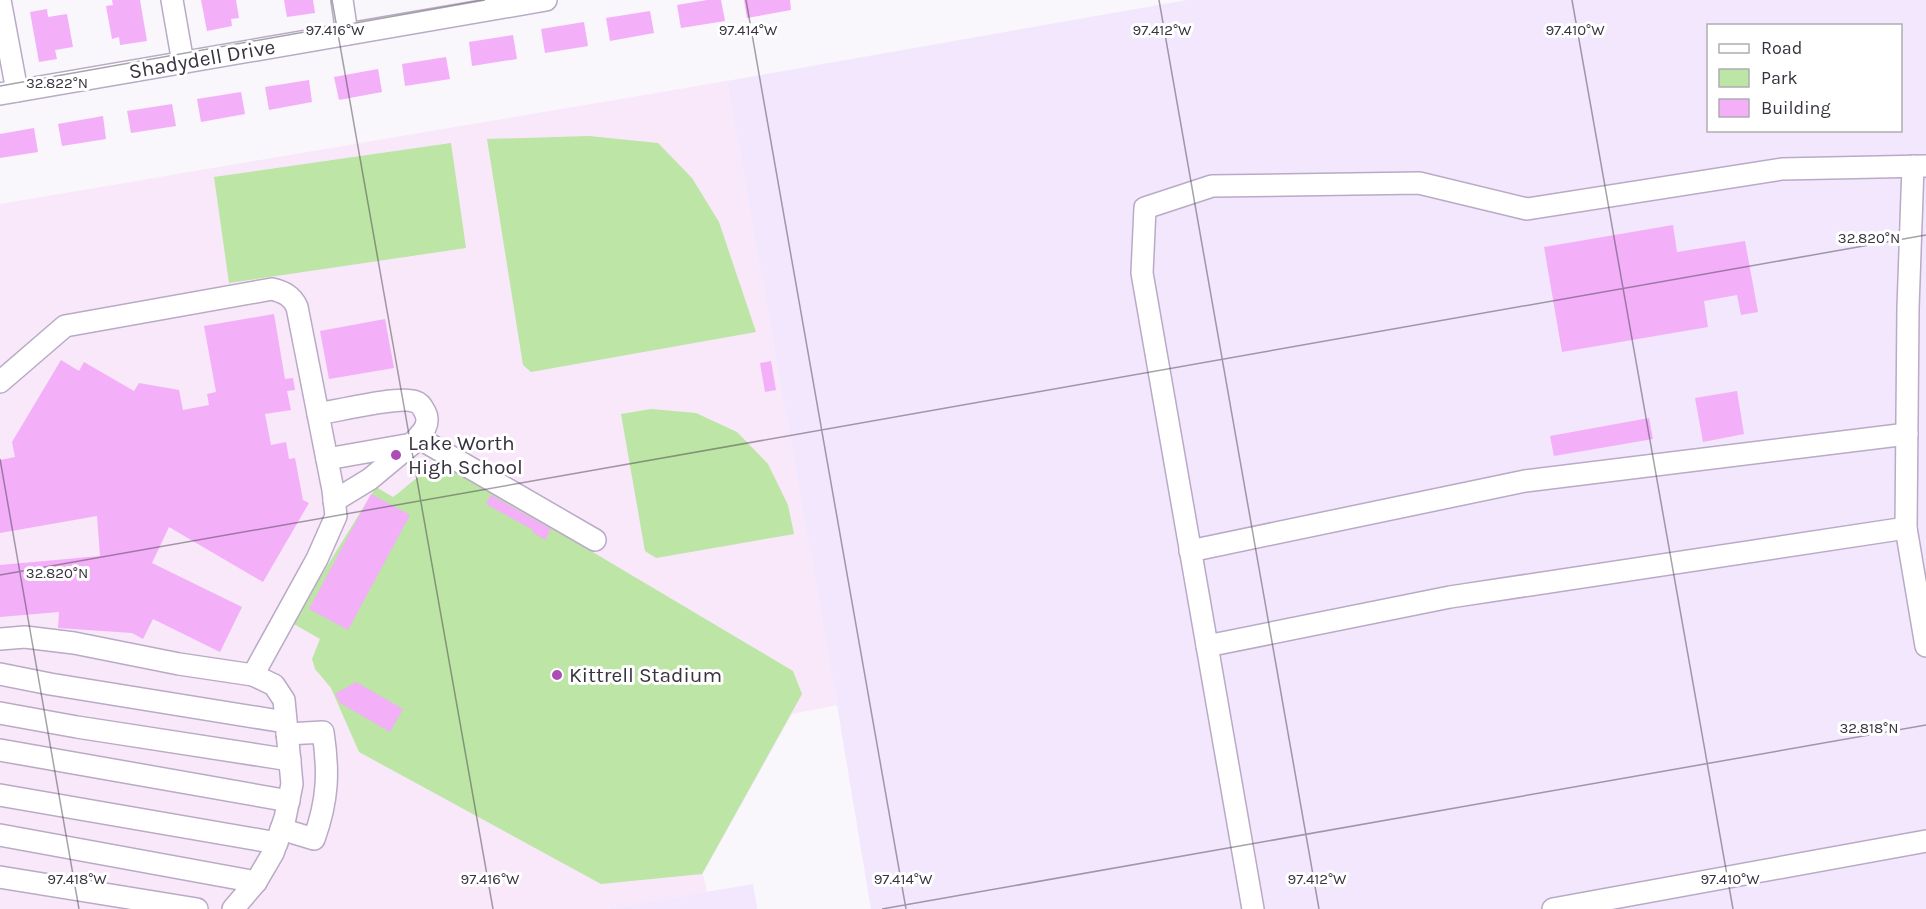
<svg xmlns="http://www.w3.org/2000/svg" width="1926" height="909" viewBox="0 0 1926 909" font-family="Karla,sans-serif">
<style>
.built{fill:#f2e7fd;fill-rule:evenodd}
.education{fill:#f8e8fa}
.green{fill:#bce5a6}
.building{fill:#f3aff8}
.lines{fill:none;stroke-linecap:round;stroke-linejoin:round}
.minor-casing{stroke:#b9aac6;stroke-width:24}
.minor{stroke:#fff;stroke-width:21}
.ticks{fill:none;stroke:#39333f;stroke-width:1.5;stroke-opacity:0.45}
.poi-dot{fill:#ac4cb4;stroke:#fff;stroke-width:2}
.labels{text-anchor:middle;dominant-baseline:central;stroke-width:6;stroke-linejoin:round;paint-order:stroke}
.street-label{font-size:21px;fill:#39333f;stroke:#fff}
.poi-label{font-size:21px;fill:#39333f;stroke:#fff;text-anchor:start}
.ticks-label{font-size:15px;text-anchor:middle;fill:#39333f;stroke:#fff;stroke-width:6;stroke-linejoin:round;paint-order:stroke}
</style>
<rect width="100%" height="100%" fill="#f9f6fc"/>
<g class="built">
<path d="M1187,0H1926V909H871L837,705L727,81ZM1708,26H1900V130H1708Z"/>
<path d="M753,884L757,909H606Z"/>
</g>
<path class="education" d="M727,81L837,705L792,714L703,874L707,892L606,909H0V204Z"/>
<g class="green">
<path d="M589,136L658,143L692,178L719,222L756,332L531,372L523,365L487,139Z"/>
<path d="M451,143L466,248L229,283L214,177Z"/>
<path d="M651,409L696,413L737,432L768,464L788,505L794,534L656,558L645,551L621,414Z"/>
<path d="M448,471L458,473L473,481L793,671L802,694L702,874L601,884L359,752L331,688L315,669L312,659L320,639L292,623L376,487L393,497C401,492 406,486 413,481C423,473 437,472 448,471Z"/>
</g>
<g class="building">
<path d="M112,0H140L147,41L120,45L119,37L112,39L106,6L113,5Z"/>
<path d="M201,0H236L239,18L231,19L232,26L207,31Z"/>
<path d="M284,0H313L315,13L287,17Z"/>
<path d="M707,0H721L725,21L681,28L677,5Z"/>
<path d="M744,0H790L791,10L747,18Z"/>
<path d="M47,9L48,17L67,14L73,47L55,50L57,59L39,62L30,12Z"/>
<path d="M650,11L654,33L610,41L606,18Z"/>
<path d="M584,22L588,46L545,53L541,29Z"/>
<path d="M513,35L517,59L472,66L469,42Z"/>
<path d="M446,57L450,79L405,86L402,64Z"/>
<path d="M378,69L382,92L339,100L334,77Z"/>
<path d="M309,80L312,102L269,110L265,87Z"/>
<path d="M241,92L245,114L201,122L197,99Z"/>
<path d="M172,104L176,126L131,133L127,111Z"/>
<path d="M103,116L106,139L62,146L58,124Z"/>
<path d="M34,128L38,152L0,158V134Z"/>
<path d="M1673,225L1677,252L1745,241L1758,312L1741,315L1737,295L1704,301L1708,327L1562,352L1544,247Z"/>
<path d="M274,314L285,379L293,378L295,390L287,391L291,410L265,414L271,445L286,442L289,459L295,458L303,500L309,503L263,582L169,527L152,563L242,607L220,652L153,619L143,639L132,633L58,628L59,612L0,617V565L100,556L97,516L0,533V460L15,457L12,442L61,360L79,371L84,362L134,391L139,383L179,390L183,410L209,405L207,394L216,392L204,326Z"/>
<path d="M385,319L394,368L329,379L320,331Z"/>
<path d="M771,361L776,390L765,392L760,363Z"/>
<path d="M1737,391L1744,434L1703,442L1695,398Z"/>
<path d="M1649,418L1653,439L1554,456L1550,436Z"/>
<path d="M371,494L410,515L348,630L309,609Z"/>
<path d="M491,495L551,529L545,540L532,532L533,530L486,504Z"/>
<path d="M356,682L403,709L390,732L340,703L335,694Z"/>
</g>
<g class="lines">
<g class="minor-casing">
<g id="minor">
<path d="M0,0L17,91"/>
<path d="M172,0L183,63"/>
<path d="M342,0L347,34"/>
<path d="M0,94L546,0"/>
<path d="M1913,166L1908,308L1906,528L1926,646"/>
<path d="M0,382L65,326L272,289C284,292 292,296 297,307L333,490L336,516L317,559L253,675"/>
<path d="M318,414C337,411 401,395 416,402C420,403 423,408 425,412C432,425 420,435 412,444"/>
<path d="M420,435L429,444L595,540"/>
<path d="M327,459L412,444L370,479L334,501"/>
<path d="M1190,551L1525,481L1907,434"/>
<path d="M0,639L25,637L74,643L179,664L253,675L274,685L284,700L292,784L285,818L273,853L256,882L233,909"/>
<path d="M1207,646L1450,597L1906,528"/>
<path d="M0,674L50,684L285,722"/>
<path d="M0,713L77,727L290,760"/>
<path d="M0,750L289,801"/>
<path d="M0,795L277,843"/>
<path d="M281,829L314,839C328,800 329,772 323,732L287,734"/>
<path d="M0,835L256,882"/>
<path d="M0,877L197,909"/>
<path d="M1253,909L1142,273L1145,208L1212,186L1419,183L1527,209L1782,169L1926,166"/>
<path d="M1553,909L1926,841"/>
</g>
</g>
<use href="#minor" class="minor"/>
</g>
<path class="ticks" d="M332,0L493,909M746,0L906,909M1159,0L1319,909M1572,0L1733,909M0,86L485,0M0,459L79,909M0,575L1926,235M882,909L1926,725"/>
<g class="poi-dot">
<circle cx="396" cy="455" r="6"/>
<circle cx="557" cy="675" r="6"/>
</g>
<g class="labels">
<g class="street-label">
<text transform="translate(202 59) rotate(-10)">Shadydell Drive</text>
</g>
<g class="poi-label">
<text x="408" y="443">Lake Worth<tspan x="408" dy="24">High School</tspan></text>
<text x="569" y="675">Kittrell Stadium</text>
</g>
</g>
<g class="ticks-label">
<text x="335" y="35">97.416°W</text>
<text x="748" y="35">97.414°W</text>
<text x="1162" y="35">97.412°W</text>
<text x="1575" y="35">97.410°W</text>
<text x="57" y="88">32.822°N</text>
<text x="1869" y="243">32.820°N</text>
<text x="57" y="578">32.820°N</text>
<text x="1869" y="733">32.818°N</text>
<text x="77" y="884">97.418°W</text>
<text x="490" y="884">97.416°W</text>
<text x="903" y="884">97.414°W</text>
<text x="1317" y="884">97.412°W</text>
<text x="1730" y="884">97.410°W</text>
</g>
<rect x="1707" y="24" width="195" height="108" fill="#ffffff" stroke="#b0adb2" stroke-width="1.5"/>
<rect x="1719" y="44" width="30" height="9" fill="#ffffff" stroke="#b0adb2" stroke-width="1.5"/>
<text x="1761" y="54" font-size="18" fill="#39333f">Road</text>
<rect x="1719" y="69" width="30" height="18" fill="#bce5a6" stroke="#b0adb2" stroke-width="1.5"/>
<text x="1761" y="84" font-size="18" fill="#39333f">Park</text>
<rect x="1719" y="99" width="30" height="18" fill="#f3aff8" stroke="#b0adb2" stroke-width="1.5"/>
<text x="1761" y="114" font-size="18" fill="#39333f">Building</text>
</svg>
